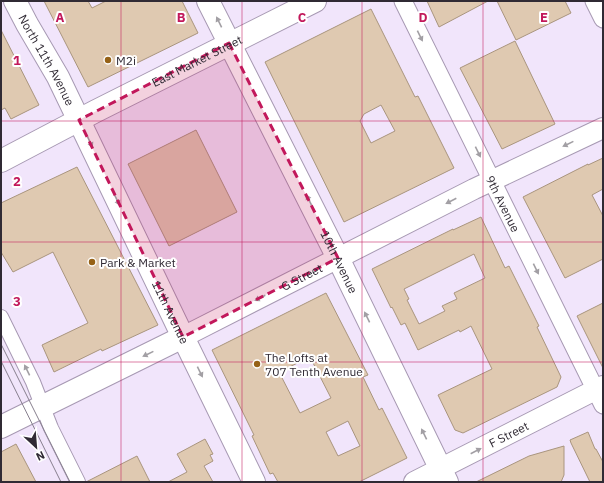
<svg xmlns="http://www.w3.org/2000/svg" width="604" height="483" viewBox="0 0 604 483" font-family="'IBM Plex Sans',sans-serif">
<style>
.building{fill:#dfc9b1;stroke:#a9957e;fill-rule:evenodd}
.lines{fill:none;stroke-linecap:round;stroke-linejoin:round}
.minor-casing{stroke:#a799b3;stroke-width:16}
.tertiary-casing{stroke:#a799b3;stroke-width:19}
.secondary-casing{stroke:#a799b3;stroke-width:22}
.primary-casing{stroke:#a799b3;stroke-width:24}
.minor{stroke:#fff;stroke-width:14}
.tertiary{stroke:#fff;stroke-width:17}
.secondary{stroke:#fff;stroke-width:20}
.primary{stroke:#fff;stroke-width:22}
.tram{stroke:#877f8e;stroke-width:1}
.oneway{fill:#a29fa4}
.marked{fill:#c2185b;fill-opacity:0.2;stroke:#c2185b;stroke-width:3;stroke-dasharray:8 5;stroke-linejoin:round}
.grid{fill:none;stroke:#c2185b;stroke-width:1;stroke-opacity:0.55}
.poi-dot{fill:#966217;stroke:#fff;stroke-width:1.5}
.labels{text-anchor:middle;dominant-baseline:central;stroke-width:4;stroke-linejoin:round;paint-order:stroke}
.street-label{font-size:12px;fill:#302a34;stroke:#fff}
.poi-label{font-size:12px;fill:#302a34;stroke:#fff;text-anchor:start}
.grid-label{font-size:13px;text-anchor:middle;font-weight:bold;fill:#c2185b;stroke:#fff;stroke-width:4;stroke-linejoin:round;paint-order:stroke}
</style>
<rect width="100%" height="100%" fill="#f1e5fb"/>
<g class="building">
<path d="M44,1H88L92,8L106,1H182L198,33L88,87Z"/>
<path d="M427,1H488L439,27Z"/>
<path d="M497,1H565L571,13L516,40Z"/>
<path d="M371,9L415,97L418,96L454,168L344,222L265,62ZM381,105L395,131L371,143L360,121L364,114Z"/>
<path d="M1,30L39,105L11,119L5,108L1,110Z"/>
<path d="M515,41L555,124L502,149L460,68Z"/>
<path d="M196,130L237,212L169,246L128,164Z"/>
<path d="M603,158V189L592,195L603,216V259L565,278L523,197L588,164V165Z"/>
<path d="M77,167L158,325L102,351L101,349L54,372L42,345L88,323L53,252L13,272L1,252V203Z"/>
<path d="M481,217L505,268L509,266L539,326L537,327L561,377L557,387L463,433L455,430L438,395L492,369L471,326L460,332L459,330L418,350L405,323L401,325L392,307L391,308L372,269L453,229V230ZM474,254L485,278L454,293L457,299L442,306L445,311L419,324L407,300L409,299L404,289Z"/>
<path d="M326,293L368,375L363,377L379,410L382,408L407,458L359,482H278L273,473L270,474L252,436L254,435L212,350ZM310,357L331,398L300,413L279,372ZM348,421L360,446L338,456L326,432Z"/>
<path d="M603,303V368L577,316Z"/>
<path d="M588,432L595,449H596L603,462V482H590L571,443L570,440Z"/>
<path d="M205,439L213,454L210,455L213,461L204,466L213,482H168L187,472L177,454Z"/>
<path d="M16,444L36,482H1V452Z"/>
<path d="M564,446V475L561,482H476L529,456Z"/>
<path d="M137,456L150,482H86Z"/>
</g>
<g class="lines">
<g class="minor-casing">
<path id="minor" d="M1,317L33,382L51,428L78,482"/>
</g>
<g class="tertiary-casing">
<g id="tertiary">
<path id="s1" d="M403,1L603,405"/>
<path d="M594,1L603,19"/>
</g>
</g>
<g class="secondary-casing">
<g id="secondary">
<path id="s2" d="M183,337L474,189L603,128"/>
<path id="s3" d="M414,482L603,386"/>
</g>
</g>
<g class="primary-casing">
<g id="primary">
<path id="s4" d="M15,1L27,24L58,77L183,337L254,482"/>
<path id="s5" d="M208,1L338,258L447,482"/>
<path id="s6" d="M1,161L96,111L315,1"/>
<path d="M1,427L183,337"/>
</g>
</g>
<use href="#minor" class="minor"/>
<use href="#tertiary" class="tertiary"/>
<use href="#secondary" class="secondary"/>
<use href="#primary" class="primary"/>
<g class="tram">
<path d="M1,344L70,482"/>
<path d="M1,361L61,482"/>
</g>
</g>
<defs><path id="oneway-solid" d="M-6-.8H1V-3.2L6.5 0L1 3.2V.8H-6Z"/></defs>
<g class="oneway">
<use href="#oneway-solid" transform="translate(219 22) rotate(-116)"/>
<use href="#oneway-solid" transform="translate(420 36) rotate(64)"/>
<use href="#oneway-solid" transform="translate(90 142) rotate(65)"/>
<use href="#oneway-solid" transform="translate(568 144) rotate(154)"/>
<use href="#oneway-solid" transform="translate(478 152) rotate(64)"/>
<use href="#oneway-solid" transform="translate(117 200) rotate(64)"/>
<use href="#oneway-solid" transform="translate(309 200) rotate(-117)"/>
<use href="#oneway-solid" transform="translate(451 201) rotate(153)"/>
<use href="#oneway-solid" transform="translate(536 269) rotate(64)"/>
<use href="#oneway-solid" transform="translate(260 298) rotate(153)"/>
<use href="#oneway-solid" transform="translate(367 317) rotate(-116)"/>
<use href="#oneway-solid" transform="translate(148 354) rotate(154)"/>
<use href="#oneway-solid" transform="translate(27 370) rotate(-116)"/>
<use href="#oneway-solid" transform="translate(200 372) rotate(64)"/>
<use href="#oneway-solid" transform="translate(424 434) rotate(-116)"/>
<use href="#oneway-solid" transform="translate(476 451) rotate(-27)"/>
</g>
<path class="marked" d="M229,43L338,258L183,337L79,120Z"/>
<path class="grid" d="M121,1V482M242,1V482M362,1V482M483,1V482M1,121H603M1,242H603M1,362H603"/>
<g class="poi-dot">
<circle cx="108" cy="60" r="4"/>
<circle cx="92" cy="262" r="4"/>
<circle cx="257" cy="364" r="4"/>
</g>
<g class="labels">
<g class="street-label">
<text stroke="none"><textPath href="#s4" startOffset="67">North 11th Avenue</textPath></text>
<text stroke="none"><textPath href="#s6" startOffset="220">East Market Street</textPath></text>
<text stroke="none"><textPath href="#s1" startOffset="226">9th Avenue</textPath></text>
<text stroke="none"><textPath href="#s5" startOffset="292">10th Avenue</textPath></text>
<text stroke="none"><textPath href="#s2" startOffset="133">G Street</textPath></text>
<text stroke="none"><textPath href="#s4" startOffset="348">11th Avenue</textPath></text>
<text stroke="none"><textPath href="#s3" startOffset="106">F Street</textPath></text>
</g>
<g class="poi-label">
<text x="116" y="60">M2i</text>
<text x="100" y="262">Park &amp; Market</text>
<text x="265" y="357">The Lofts at<tspan x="265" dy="14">707 Tenth Avenue</tspan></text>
</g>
</g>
<g class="grid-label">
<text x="60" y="22">A</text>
<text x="181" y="22">B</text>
<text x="302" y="22">C</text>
<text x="423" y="22">D</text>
<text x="544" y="22">E</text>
<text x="17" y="65">1</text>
<text x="17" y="186">2</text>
<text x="17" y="306">3</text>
</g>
<rect width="604" height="483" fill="none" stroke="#302a34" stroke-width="4"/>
<g transform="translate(36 447) rotate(154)" stroke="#ffffff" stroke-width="3" paint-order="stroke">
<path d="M0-3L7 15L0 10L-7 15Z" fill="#302a34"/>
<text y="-6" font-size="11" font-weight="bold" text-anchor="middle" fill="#302a34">N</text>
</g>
</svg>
